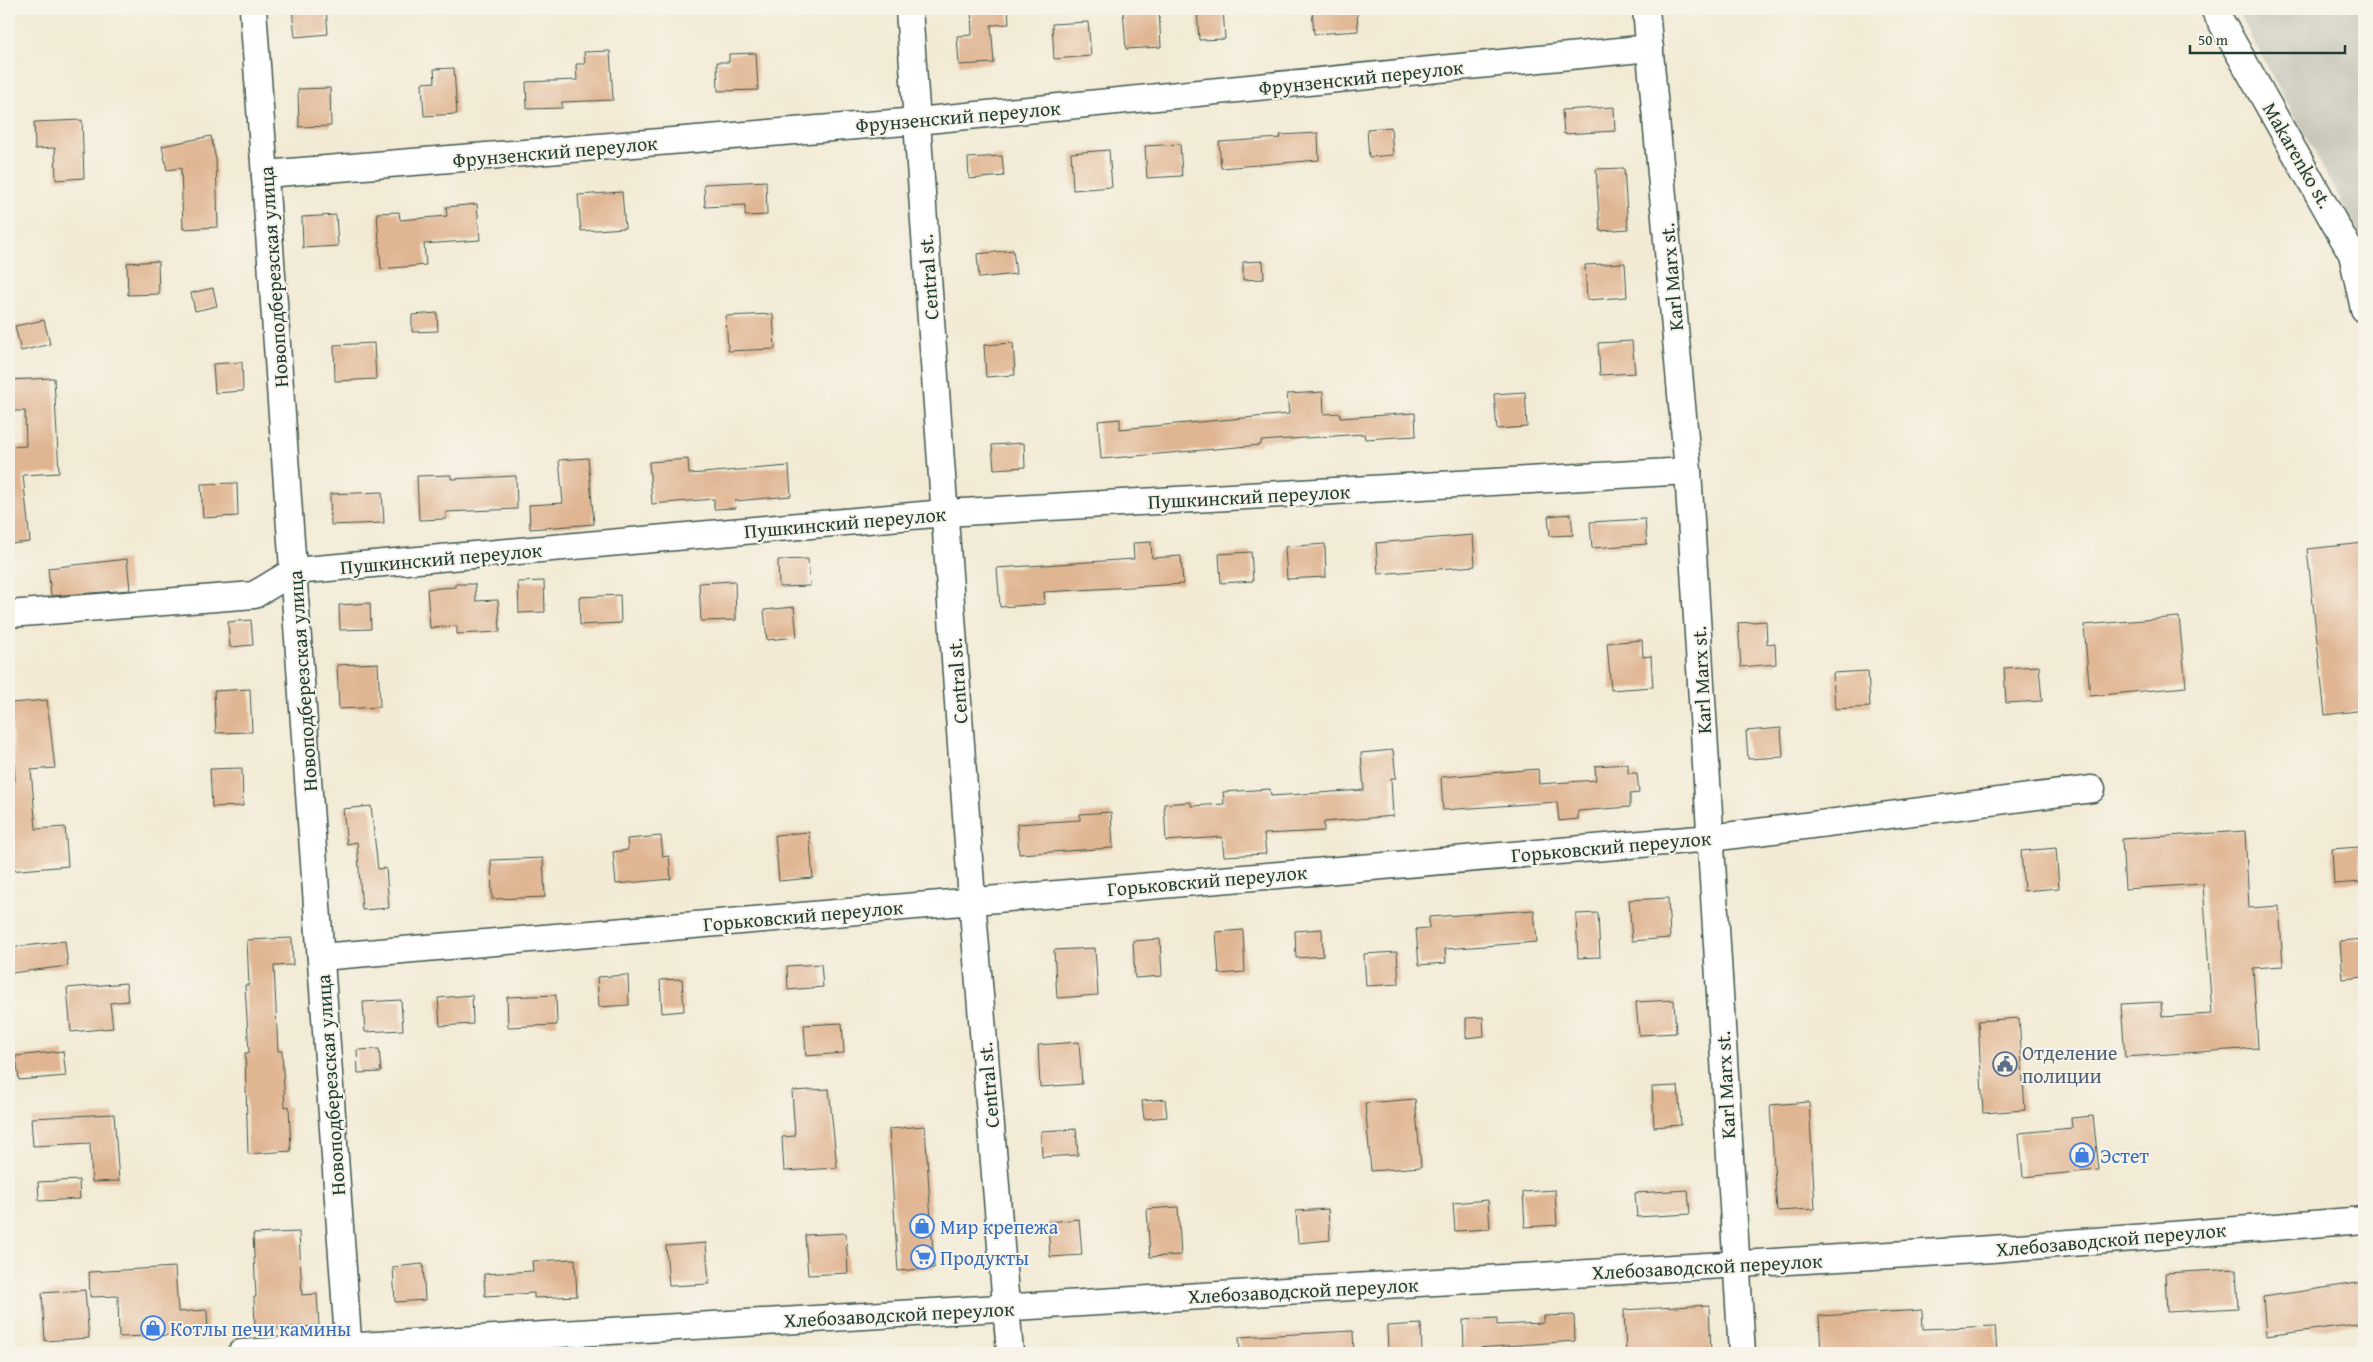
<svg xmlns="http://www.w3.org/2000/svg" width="2373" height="1362" viewBox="0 0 2373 1362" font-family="'Gentium Book Plus',serif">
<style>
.industrial{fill:#c6c5b8}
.building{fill:#e0b592}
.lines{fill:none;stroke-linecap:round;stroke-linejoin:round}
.minor-casing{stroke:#3f574c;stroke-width:29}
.minor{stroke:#fff;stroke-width:26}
.labels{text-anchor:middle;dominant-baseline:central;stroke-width:4;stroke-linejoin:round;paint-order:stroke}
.street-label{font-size:20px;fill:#1f3d34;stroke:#f7f3e8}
.service-label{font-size:20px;fill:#4e5e75;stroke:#f7f3e8;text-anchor:start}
.shop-label{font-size:20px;fill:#366cbe;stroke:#f7f3e8;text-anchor:start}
</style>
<rect width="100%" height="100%" fill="#f7f3e8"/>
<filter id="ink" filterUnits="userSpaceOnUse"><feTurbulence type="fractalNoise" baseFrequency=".02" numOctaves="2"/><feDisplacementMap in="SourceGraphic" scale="10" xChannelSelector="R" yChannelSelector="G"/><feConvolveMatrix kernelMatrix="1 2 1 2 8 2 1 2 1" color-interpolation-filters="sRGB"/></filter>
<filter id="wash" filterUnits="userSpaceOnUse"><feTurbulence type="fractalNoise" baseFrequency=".0096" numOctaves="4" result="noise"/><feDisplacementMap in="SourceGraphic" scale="20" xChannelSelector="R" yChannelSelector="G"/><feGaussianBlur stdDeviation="1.12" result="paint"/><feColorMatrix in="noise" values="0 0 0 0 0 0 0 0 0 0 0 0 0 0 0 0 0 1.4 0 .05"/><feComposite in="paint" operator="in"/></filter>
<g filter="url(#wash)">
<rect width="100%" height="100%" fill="#f2ead4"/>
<path class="industrial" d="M2236,9H2364V267L2343,205Z"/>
<g id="blocks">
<g class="building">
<path d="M292,9H326L328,34L295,37Z"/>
<path d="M971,9H1008L1009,24L991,25L994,63L959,65L957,36L972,35Z"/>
<path d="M1123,9H1159L1161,47L1126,49Z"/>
<path d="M1197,9H1223L1225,39L1199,40Z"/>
<path d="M1312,9H1357L1358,31L1314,34Z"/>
<path d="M1088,22L1091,56L1054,59L1052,24Z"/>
<path d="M610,51L613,100L562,102V108L527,109L526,82L577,80L576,64H585L584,52Z"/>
<path d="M756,53L758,90L718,91L717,62H729V54Z"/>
<path d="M454,68L457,114L424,116L422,83L435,82L434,69Z"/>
<path d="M330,88L331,126L299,127L298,89Z"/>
<path d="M1614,107L1615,131L1564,134L1562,110Z"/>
<path d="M82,120L84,178L56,180L55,148L35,149L34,122Z"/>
<path d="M1391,127L1393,155L1369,157L1367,129Z"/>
<path d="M1318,133L1319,160L1221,168L1219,142L1281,138L1280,135Z"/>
<path d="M211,136L216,160L218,227L183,229L181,168L167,170L162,146Z"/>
<path d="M1180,144L1182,176L1147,178L1145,146Z"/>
<path d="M1109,150L1112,187L1073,190L1071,153Z"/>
<path d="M1002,156L1004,176L969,179L968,158Z"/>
<path d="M1624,168L1628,229L1600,231L1596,169Z"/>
<path d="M766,181L767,215L745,216V205L705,207L704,184Z"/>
<path d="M622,192L625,228L581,231L578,195Z"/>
<path d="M477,204L480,240L424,244L426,265L381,269L377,213L399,212L400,220L447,216L446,207Z"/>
<path d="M336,215L338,246L303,248L302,217Z"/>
<path d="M1013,250L1016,274L979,278L977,254Z"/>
<path d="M158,261L159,294L128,295L127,263Z"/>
<path d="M1263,261L1264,279L1243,280V262Z"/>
<path d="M1625,263L1627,297L1587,300L1585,265Z"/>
<path d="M213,288L217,306L195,311L191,293Z"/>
<path d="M437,313L438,331L412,332V315Z"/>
<path d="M773,314L775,349L728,351L726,316Z"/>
<path d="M44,320L50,344L21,351L15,326Z"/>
<path d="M1632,341L1635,373L1600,375L1598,343Z"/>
<path d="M374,343L376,379L335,381L334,345Z"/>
<path d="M1013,343L1015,375L986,377L984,345Z"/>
<path d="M242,362L243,391L215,393L213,364Z"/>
<path d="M54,378L59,473L23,475L30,542L9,544V447L26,446L25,411H9V380Z"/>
<path d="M1323,392L1324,414L1340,413V418L1415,413L1416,436L1365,439L1364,434L1261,441V445L1101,459L1098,421L1120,419V429L1289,414L1287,394Z"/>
<path d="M1525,392L1527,427L1497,429L1494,394Z"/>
<path d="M1024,443L1025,467L994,469L992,445Z"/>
<path d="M588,458L594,524L530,529L529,505L563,503L559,460Z"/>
<path d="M688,459L689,474L789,466L791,496L735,501L736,508L714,509V499L652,504L649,462Z"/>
<path d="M451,475V479L516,476L517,509L446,512V519L419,520L417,476Z"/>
<path d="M237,483L238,516L203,518L201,484Z"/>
<path d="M382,492L384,523L331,525L330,494Z"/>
<path d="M1571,514L1573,535L1550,536L1548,516Z"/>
<path d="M1645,519L1647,544L1592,548L1590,522Z"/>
<path d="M1473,535L1475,566L1378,574L1376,543Z"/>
<path d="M1151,542L1152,558L1181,556L1183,584L1044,592L1045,604L1000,607L997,568L1134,559L1133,543Z"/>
<path d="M2364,543V710L2325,715L2307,549Z"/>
<path d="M1325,544L1326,577L1287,579L1285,547Z"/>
<path d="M1251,552L1253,581L1221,583L1219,554Z"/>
<path d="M127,559L130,590L51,596L48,568Z"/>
<path d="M808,559L810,586L779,587L778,560Z"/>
<path d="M544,581L545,612L519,613L518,582Z"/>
<path d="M735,581L736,620L701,621L699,583Z"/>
<path d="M455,584H475L476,601L498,600L500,632L457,634V626L430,628L427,589L455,587Z"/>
<path d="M620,595L621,623L580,625L579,597Z"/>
<path d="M370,603L371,629L340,630L339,605Z"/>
<path d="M794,607L797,637L767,640L764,610Z"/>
<path d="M2179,617L2186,687L2090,696L2084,625Z"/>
<path d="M251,620L253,645L230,647L228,622Z"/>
<path d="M1766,621L1767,644L1775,643L1776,664L1741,667L1738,623Z"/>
<path d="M1642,640L1643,657L1651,656L1653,687L1611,690L1607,643Z"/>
<path d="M378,663L380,707L339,709L337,665Z"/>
<path d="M2039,666L2042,701L2006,703L2004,668Z"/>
<path d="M1868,671L1870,707L1835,709L1833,673Z"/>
<path d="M250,689L252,732L216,733L214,691Z"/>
<path d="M47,700L55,768L31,770L36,829L65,827L68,866L9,871V781H15L11,703Z"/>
<path d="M1781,728L1783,757L1748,759L1746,731Z"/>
<path d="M1393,750L1396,778H1391L1393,816L1324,822V831L1264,834L1266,854L1224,856L1222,837L1166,841L1164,804L1191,802V806L1224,804L1223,792L1270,789L1271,796L1364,790L1361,753Z"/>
<path d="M1628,764V773H1637L1639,793L1630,794V807L1578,811V819L1559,821L1557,802L1443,810L1441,777L1538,769L1539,784L1596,780L1595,766Z"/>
<path d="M242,768L243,806L212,807L210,769Z"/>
<path d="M371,806L378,869L386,868L389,908L362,910L357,842L347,844L343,809Z"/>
<path d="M1111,812L1113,848L1019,854L1017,824L1080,820V814Z"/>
<path d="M2245,831L2249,908L2279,906L2283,966L2253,968L2258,1048L2125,1057L2121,1004L2161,1002L2162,1017L2212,1014L2203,884L2125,889L2122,839Z"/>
<path d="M809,832L813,878L779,881L775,835Z"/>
<path d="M661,836L663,857L669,856L671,879L616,884L613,852L628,850L627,839Z"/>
<path d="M2359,847L2362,882L2334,884L2332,849Z"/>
<path d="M2056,848L2059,888L2024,891L2021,851Z"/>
<path d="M543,858L545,897L492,899L491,860Z"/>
<path d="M1668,898L1670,938L1632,941L1629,900Z"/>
<path d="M1534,910L1537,942L1445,949L1446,963L1419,965L1416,929L1429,928V917Z"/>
<path d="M1598,913L1600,957L1578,958L1576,914Z"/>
<path d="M1322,929L1323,956L1296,958L1295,931Z"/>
<path d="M1243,930L1245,972L1219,974L1216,932Z"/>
<path d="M292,938L293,965L274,966L278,1051H282L285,1107L289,1106L291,1151L248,1154L245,1053H249L245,985H249L247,940Z"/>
<path d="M1160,939L1162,976L1135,978L1133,941Z"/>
<path d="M2364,939V977L2343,979L2340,941Z"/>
<path d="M65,941L68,966L11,973L9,948Z"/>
<path d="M1095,948L1098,995L1057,998L1054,950Z"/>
<path d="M1397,952L1399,984L1366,986L1364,954Z"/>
<path d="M821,964L823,987L788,990L787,966Z"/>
<path d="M628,975L629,1005L599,1007L597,977Z"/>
<path d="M682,979L684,1011L662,1013L660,980Z"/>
<path d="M126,983L128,1001L110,1003L113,1028L71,1032L67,988Z"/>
<path d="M472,995L473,1024L440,1026L438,998Z"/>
<path d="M556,995L557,1025L508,1027L507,997Z"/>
<path d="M401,1000L403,1030L365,1032L363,1002Z"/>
<path d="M1674,1000L1676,1033L1639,1035L1636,1002Z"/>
<path d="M1483,1017L1484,1036L1466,1038V1018Z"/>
<path d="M2019,1018L2025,1110L1983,1113L1978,1021Z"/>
<path d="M842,1023L844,1053L806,1056L804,1025Z"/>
<path d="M1079,1042L1082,1084L1040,1087L1038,1045Z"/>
<path d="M379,1049L381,1072L358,1073L357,1050Z"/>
<path d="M63,1051L66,1076L19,1080L16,1056Z"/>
<path d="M1678,1086L1681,1125L1654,1127L1652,1087Z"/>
<path d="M829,1089L837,1168L784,1171L782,1137L795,1136L792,1091Z"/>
<path d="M1165,1099L1167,1117L1144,1119L1142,1101Z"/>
<path d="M1415,1099L1421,1167L1371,1171L1365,1103Z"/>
<path d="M1809,1102L1815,1209L1777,1211L1770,1105Z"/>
<path d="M114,1114L119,1181L92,1182L90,1143L33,1146L31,1118Z"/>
<path d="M2093,1116L2099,1170L2023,1177L2019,1133L2072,1128L2071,1118Z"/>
<path d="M925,1126L934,1268L898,1271L889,1129Z"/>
<path d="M1076,1129L1078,1155L1042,1157L1041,1131Z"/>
<path d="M79,1180L80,1199L39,1201L38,1182Z"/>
<path d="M1555,1190L1557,1225L1525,1227L1523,1192Z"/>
<path d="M1688,1190L1690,1214L1637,1217L1635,1193Z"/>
<path d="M1488,1200L1490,1229L1455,1231L1453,1203Z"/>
<path d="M1178,1207L1181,1255L1150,1257L1147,1209Z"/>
<path d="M1328,1209L1330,1240L1298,1243L1296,1211Z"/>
<path d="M1079,1219L1082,1255L1050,1257L1048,1222Z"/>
<path d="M299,1232L302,1295L317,1294L319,1326L255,1329L254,1297H256L253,1234Z"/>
<path d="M846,1233L848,1273L808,1275L805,1235Z"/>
<path d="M706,1243L709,1284L669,1286L666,1246Z"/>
<path d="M575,1259L577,1296L534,1298V1293L485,1296L484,1274L533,1271L532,1261Z"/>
<path d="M423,1264L425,1300L395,1302L393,1267Z"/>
<path d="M175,1267L178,1312L207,1310L208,1334L119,1337L118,1296L90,1297L89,1272Z"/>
<path d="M2236,1269L2238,1308L2167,1312L2165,1273Z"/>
<path d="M2364,1282V1323L2266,1336L2263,1297Z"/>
<path d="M85,1290L89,1338L45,1341L42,1293Z"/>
<path d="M1709,1305L1711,1353H1626L1624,1310Z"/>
<path d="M1922,1310L1923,1329L1995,1326L1997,1353H1923V1349L1821,1353L1819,1316Z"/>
<path d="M1574,1315L1575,1341L1464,1349L1463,1320L1497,1318V1325L1544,1323V1316Z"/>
<path d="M1421,1324L1422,1353H1388L1387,1326Z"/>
<path d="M1353,1331L1354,1353H1240L1239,1337Z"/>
</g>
</g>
</g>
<g filter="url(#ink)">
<use href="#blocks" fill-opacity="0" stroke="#3f574c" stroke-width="1"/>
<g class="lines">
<g class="minor-casing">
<g id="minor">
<path d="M253,9L349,1353"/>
<path d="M909,9L972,900L1010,1353"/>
<path d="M1646,9L1688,471L1742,1353"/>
<path d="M2214,9L2352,254L2364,309"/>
<path d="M265,174L917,121L1650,48"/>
<path d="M9,614L254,595L294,571L945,513L1688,471"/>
<path d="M321,957L1711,838L2092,789"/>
<path d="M241,1353L1992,1249L2364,1220"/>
</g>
</g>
<use href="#minor" class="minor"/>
</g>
</g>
<defs>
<g id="civic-ring" transform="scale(1.25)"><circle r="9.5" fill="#f7f3e8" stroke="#5c6f8a" stroke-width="1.5"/><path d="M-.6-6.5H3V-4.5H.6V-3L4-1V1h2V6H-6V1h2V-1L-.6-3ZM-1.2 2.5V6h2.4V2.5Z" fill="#5c6f8a"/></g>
<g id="shop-ring" transform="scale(1.25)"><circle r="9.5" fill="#f7f3e8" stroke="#3f7fe0" stroke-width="1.5"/><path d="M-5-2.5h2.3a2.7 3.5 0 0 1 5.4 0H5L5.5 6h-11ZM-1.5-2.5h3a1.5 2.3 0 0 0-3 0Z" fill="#3f7fe0"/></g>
<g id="supermarket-ring" transform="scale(1.25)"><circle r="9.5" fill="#f7f3e8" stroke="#3f7fe0" stroke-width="1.5"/><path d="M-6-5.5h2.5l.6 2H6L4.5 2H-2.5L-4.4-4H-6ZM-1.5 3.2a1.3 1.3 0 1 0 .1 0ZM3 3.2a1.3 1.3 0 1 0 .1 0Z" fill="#3f7fe0"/></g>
</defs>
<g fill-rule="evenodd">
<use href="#civic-ring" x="2005" y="1064"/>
<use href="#shop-ring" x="2082" y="1155"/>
<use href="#shop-ring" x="922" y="1226"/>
<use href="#supermarket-ring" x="923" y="1257"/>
<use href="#shop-ring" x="153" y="1328"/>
</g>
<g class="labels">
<g class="street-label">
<text transform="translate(1361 77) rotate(-6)">Фрунзенский переулок</text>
<text transform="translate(958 116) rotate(-5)">Фрунзенский переулок</text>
<text transform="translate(555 151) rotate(-5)">Фрунзенский переулок</text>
<text transform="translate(2298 155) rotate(60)">Makarenko st.</text>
<text transform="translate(273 277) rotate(-94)">Новоподберезская улица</text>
<text transform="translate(928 277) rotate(-94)">Central st.</text>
<text transform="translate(1671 277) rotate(-95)">Karl Marx st.</text>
<text transform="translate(1249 496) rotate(-3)">Пушкинский переулок</text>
<text transform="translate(845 522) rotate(-5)">Пушкинский переулок</text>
<text transform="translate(441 558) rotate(-5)">Пушкинский переулок</text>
<text transform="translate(1701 680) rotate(-93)">Karl Marx st.</text>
<text transform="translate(302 681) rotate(-94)">Новоподберезская улица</text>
<text transform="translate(957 681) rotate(-94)">Central st.</text>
<text transform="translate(1611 846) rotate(-5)">Горьковский переулок</text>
<text transform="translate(1207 880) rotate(-5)">Горьковский переулок</text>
<text transform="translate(803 915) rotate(-5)">Горьковский переулок</text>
<text transform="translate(330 1085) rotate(-94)">Новоподберезская улица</text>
<text transform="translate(988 1085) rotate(-95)">Central st.</text>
<text transform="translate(1725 1085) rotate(-93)">Karl Marx st.</text>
<text transform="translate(2111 1239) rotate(-5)">Хлебозаводской переулок</text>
<text transform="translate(1707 1266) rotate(-3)">Хлебозаводской переулок</text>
<text transform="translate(1303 1290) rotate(-3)">Хлебозаводской переулок</text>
<text transform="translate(899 1314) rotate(-3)">Хлебозаводской переулок</text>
</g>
<g class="service-label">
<text x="2022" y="1052">Отделение<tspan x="2022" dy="23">полиции</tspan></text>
</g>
<g class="shop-label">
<text x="2100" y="1155">Эстет</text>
<text x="940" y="1226">Мир крепежа</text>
<text x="940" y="1257">Продукты</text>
<text x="170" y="1328">Котлы печи камины</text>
</g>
</g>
<rect width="2373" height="1362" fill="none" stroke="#f7f3e8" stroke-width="30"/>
<path d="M2190 45v8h155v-8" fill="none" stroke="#1f3d34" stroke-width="2.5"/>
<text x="2198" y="45" font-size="15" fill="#1f3d34" stroke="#f7f3e8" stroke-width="4" paint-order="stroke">50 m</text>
</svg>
